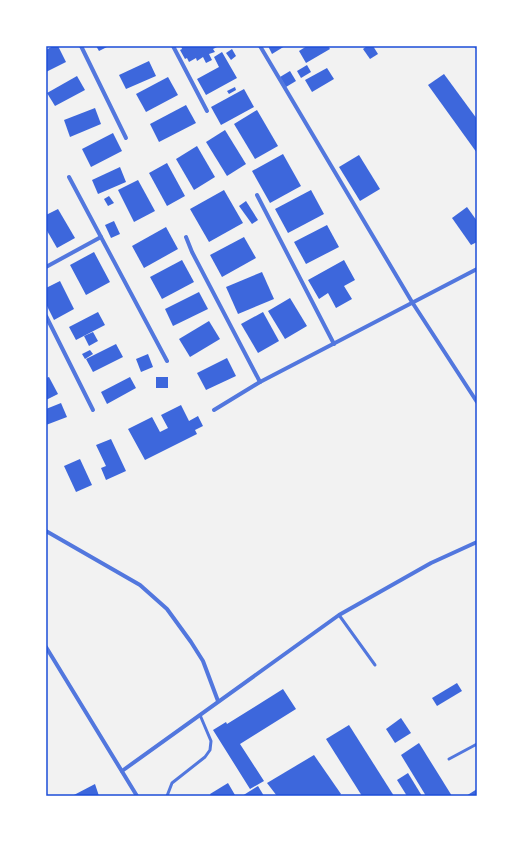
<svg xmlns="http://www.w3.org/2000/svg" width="523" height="842" viewBox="0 0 523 842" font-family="'Times New Roman',serif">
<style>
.building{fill:#3d67dc}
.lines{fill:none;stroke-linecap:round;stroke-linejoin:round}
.service{stroke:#5277de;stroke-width:3}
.minor{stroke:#5277de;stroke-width:4}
.neatline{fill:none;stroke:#1d4ed8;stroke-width:1.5}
</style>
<rect width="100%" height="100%" fill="#f2f2f2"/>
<g class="building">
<path d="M53,46H58L66,62L46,72V50Z"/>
<path d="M96,46H109L99,51Z"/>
<path d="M181,46H219L213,49L215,52L209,54L212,60L206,63L203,57L197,61L196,58L189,62L187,58L185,59L180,50L182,49Z"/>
<path d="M268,46H285L272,54Z"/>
<path d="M307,46H328L330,49L306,63L299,51Z"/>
<path d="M367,46H373L378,54L370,59L363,49Z"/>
<path d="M232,49L236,56L231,60L226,53Z"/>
<path d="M222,52L237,78L206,95L197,79L219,67L214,57Z"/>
<path d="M149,61L156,76L126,89L119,75Z"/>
<path d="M307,65L311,72L301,78L297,71Z"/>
<path d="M327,68L334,79L312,92L305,80Z"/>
<path d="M290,71L296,81L286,87L280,77Z"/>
<path d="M444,74L477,119V153L428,85Z"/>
<path d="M77,76L85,90L55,106L47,93Z"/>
<path d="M168,77L178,95L146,112L136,94Z"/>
<path d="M235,87L236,90L229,94L227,91Z"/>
<path d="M244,89L254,107L221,125L211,107Z"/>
<path d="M186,105L196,123L159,142L150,124Z"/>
<path d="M95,108L101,124L70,137L64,120Z"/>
<path d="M257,110L278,146L255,159L234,124Z"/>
<path d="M225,130L246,164L227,176L206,142Z"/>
<path d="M113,133L122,151L91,167L82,149Z"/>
<path d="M197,146L215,177L194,190L176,159Z"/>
<path d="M283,154L301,186L270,203L252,171Z"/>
<path d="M359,155L380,189L360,201L339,167Z"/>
<path d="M167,163L185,196L167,206L149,173Z"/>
<path d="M120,167L126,182L98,194L92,180Z"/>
<path d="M138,180L155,211L134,222L118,190Z"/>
<path d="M224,190L243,223L209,242L190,209Z"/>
<path d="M311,190L324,214L288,233L275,209Z"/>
<path d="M109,196L114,203L108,206L104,199Z"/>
<path d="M246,201L258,220L252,224L239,206Z"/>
<path d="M467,207L477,221V242L471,245L452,218Z"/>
<path d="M58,209L75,238L57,248L46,229V215Z"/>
<path d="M114,221L120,234L111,238L105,225Z"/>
<path d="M327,225L339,247L306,264L294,242Z"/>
<path d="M166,227L178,249L144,268L132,246Z"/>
<path d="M244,237L256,258L222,277L210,255Z"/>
<path d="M94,252L110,282L86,295L70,265Z"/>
<path d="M182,260L194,282L162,299L150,277Z"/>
<path d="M344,260L355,280L344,286L352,299L336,308L328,293L319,299L308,280Z"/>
<path d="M262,272L274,299L238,314L226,287Z"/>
<path d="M60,281L74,309L54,320L46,304V288Z"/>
<path d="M199,292L208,309L173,326L165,309Z"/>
<path d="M290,298L307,326L285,339L268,311Z"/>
<path d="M98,312L105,325L76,340L69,327Z"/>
<path d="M263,312L279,341L258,353L241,324Z"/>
<path d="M209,321L220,339L190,357L179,339Z"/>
<path d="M93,332L98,341L89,346L84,336Z"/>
<path d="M116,344L123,357L93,372L86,359Z"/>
<path d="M90,350L93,354L85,359L82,354Z"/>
<path d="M148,354L153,367L141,372L136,359Z"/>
<path d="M227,358L236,376L206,390L197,373Z"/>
<path d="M49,377L58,394L46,400V378Z"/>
<path d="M130,377L136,388L107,404L101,392Z"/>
<rect x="156" y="377" width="12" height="11"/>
<path d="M61,403L67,417L46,425V409Z"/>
<path d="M181,405L189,421L198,416L203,426L195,430L197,434L145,460L128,429L152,417L160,432L168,428L161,415Z"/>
<path d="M111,439L126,471L106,480L101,468L106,466L96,445Z"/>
<path d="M80,459L92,485L76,492L64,466Z"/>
<path d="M457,683L462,691L437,706L432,698Z"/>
<path d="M283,689L296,709L240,744L264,781L250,789L213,730L226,722L227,724Z"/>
<path d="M401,718L411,733L395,743L386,729Z"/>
<path d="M349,725L394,796H362L326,739Z"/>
<path d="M419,743L452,796H426L401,755Z"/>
<path d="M314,755L341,794L339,796H277L267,783Z"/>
<path d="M408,773L422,796H407L397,780Z"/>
<path d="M228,783L235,795L233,796H211L210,794Z"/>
<path d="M95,784L99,796H72Z"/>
<path d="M258,786L264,796H242Z"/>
<path d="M477,789V796H466Z"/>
</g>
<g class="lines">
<g class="service">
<path d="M339,615L375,665"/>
<path d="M449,759L477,744"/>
<path d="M167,796L172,783L205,757L210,750L211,741L200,715"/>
</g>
<g class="minor">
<path d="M81,46L126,138"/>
<path d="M173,46L207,111"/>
<path d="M260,46L412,302L477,402"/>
<path d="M476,46L477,47"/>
<path d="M69,177L167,361"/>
<path d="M257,195L334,344"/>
<path d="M186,237L192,252L260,382"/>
<path d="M46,267L101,237"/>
<path d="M46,316L93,410"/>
<path d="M214,410L260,382L477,269"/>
<path d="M46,531L140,585L167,609L191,642L203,661L218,701"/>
<path d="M46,647L137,796"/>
<path d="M122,771L339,615L431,563L477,542"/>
</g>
</g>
<rect width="523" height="842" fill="none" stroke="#ffffff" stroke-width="94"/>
<rect x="47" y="47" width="429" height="748" class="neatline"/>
</svg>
